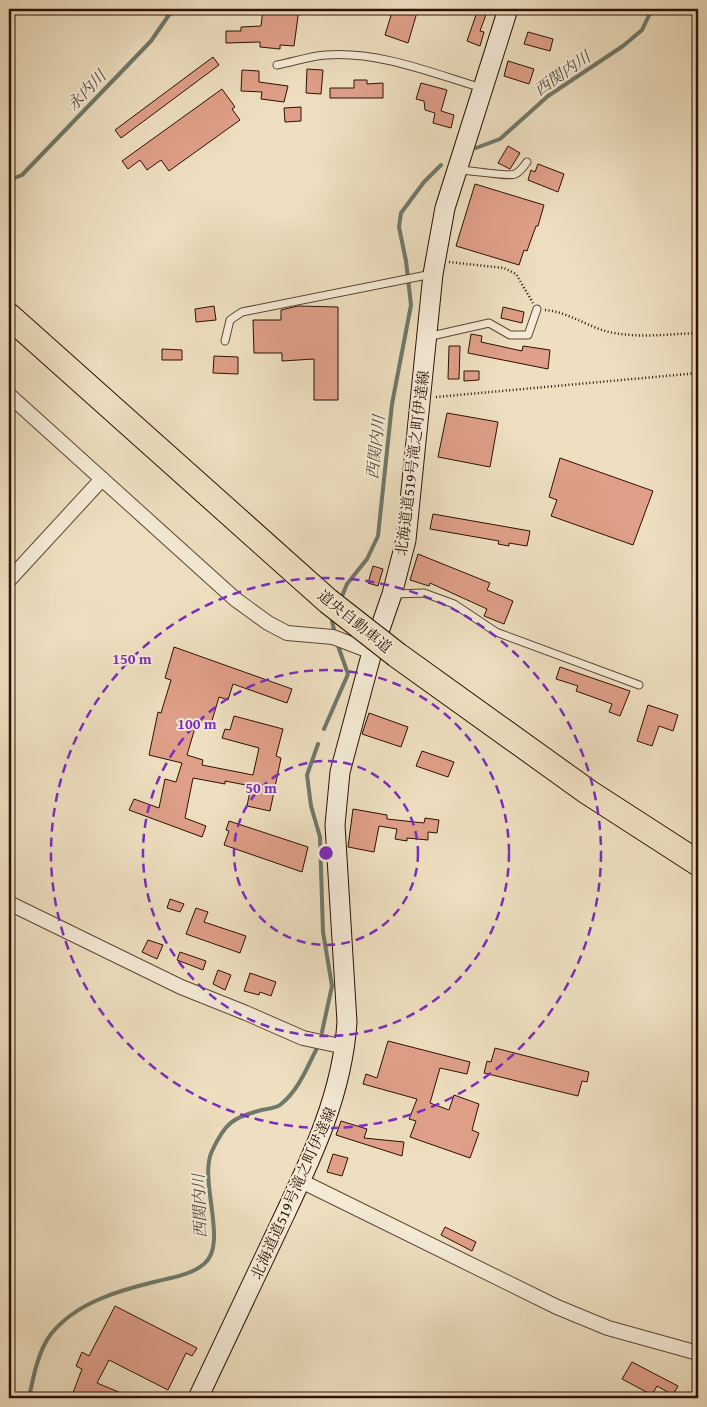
<svg xmlns="http://www.w3.org/2000/svg" width="707" height="1407" viewBox="0 0 707 1407" font-family="'Gentium Book Plus','Noto Serif JP',serif">
<style>
.lines{fill:none;stroke-linecap:round;stroke-linejoin:round}
.stream{stroke:#6f786a;stroke-width:4}
.building{fill:#df9f88;stroke:#2d1005}
.service-casing{stroke:#5d4434;stroke-width:9}
.minor-casing{stroke:#5d4434;stroke-width:16}
.secondary-casing{stroke:#2d1005;stroke-width:21}
.motorway-casing{stroke:#2d1005;stroke-width:27}
.path{stroke:#2d1005;stroke-width:2.5;stroke-dasharray:1 2.5;stroke-linecap:butt}
.service{stroke:#f4ead6;stroke-width:7}
.minor{stroke:#f4ead6;stroke-width:14}
.secondary{stroke:#f4ead6;stroke-width:19}
.motorway{stroke:#eedfc0;stroke-width:25}
.motorway-bridge-casing{stroke:#2d1005;stroke-width:27;stroke-linecap:butt}
.motorway-bridge{stroke:#eedfc0;stroke-width:25}
.ring{fill:none;stroke:#7b2cbf;stroke-width:2.5;stroke-dasharray:9 6}
.labels{text-anchor:middle;dominant-baseline:central;stroke-width:4;stroke-linejoin:round;paint-order:stroke}
.street-label{font-size:15px;fill:#2d1005;stroke:#f4ead6}
.water-label{font-size:16px;font-style:italic;fill:#544d40;stroke:#f4ead6}
.centre{fill:#7b2cbf;stroke:#f4ead6;stroke-width:2.5}
.ring-label{font-size:15px;text-anchor:middle;font-weight:bold;fill:#7b2cbf;stroke:#f4ead6;stroke-width:4;stroke-linejoin:round;paint-order:stroke}
</style>
<rect width="100%" height="100%" fill="#eedfc0"/>
<filter id="stains"><feTurbulence type="fractalNoise" baseFrequency=".004" numOctaves="4"/><feColorMatrix values="0 0 0 0 .2 0 0 0 0 .09 0 0 0 0 .02 0 0 0 .5 -.17"/></filter>
<radialGradient id="worn" r=".72"><stop offset=".6" stop-color="#630" stop-opacity="0"/><stop offset="1" stop-color="#630" stop-opacity=".3"/></radialGradient>
<g class="lines">
<g class="stream">
<path d="M476,148L500,139L548,96L623,46L642,30L652,9"/>
<path d="M9,180L22,175L151,41L173,9"/>
<path d="M340,601L347,584L367,559L378,536L392,404L411,305L406,261L399,227L401,213L424,182L441,165"/>
<path d="M334,617L332,621L335,634"/>
<path d="M324,729L348,674L337,643"/>
<path d="M318,744L307,775L311,806L320,837L323,932L332,986L322,1032"/>
<path d="M29,1398C33,1378 38,1351 51,1334C76,1303 117,1291 154,1282C170,1278 191,1275 204,1264C229,1244 198,1180 212,1151C225,1123 233,1117 262,1110C267,1109 276,1108 280,1105C298,1091 307,1068 317,1048"/>
</g>
</g>
<g class="building">
<path d="M263,9H299L294,46L280,45V49L260,47V42L226,43V31H241V27L261,26Z"/>
<path d="M393,9H418L408,43L385,35Z"/>
<path d="M478,9H488L480,31L484,32L480,46L467,41Z"/>
<path d="M528,32L553,39L550,51L524,44Z"/>
<path d="M213,57L219,65L121,138L115,130Z"/>
<path d="M508,61L534,69L529,84L504,76Z"/>
<path d="M307,69L323,70L321,94L306,93Z"/>
<path d="M242,70L259,71V82L288,86L284,102L261,99L262,92L241,91Z"/>
<path d="M354,80H367V84L383,83V98H330V88H354Z"/>
<path d="M421,83L447,90L441,111L454,115L451,128L433,123L435,113L425,110L424,101L416,99Z"/>
<path d="M222,89L235,107L232,109L240,120L169,171L161,160L147,170L140,160L128,169L122,161Z"/>
<path d="M301,107V121L285,122L284,108Z"/>
<path d="M508,146L520,153L510,169L498,163Z"/>
<path d="M538,164L564,174L558,192L528,180L531,170L535,172Z"/>
<path d="M475,184L544,205L538,226H536L527,251L524,250L519,265L456,246Z"/>
<path d="M214,306L216,320L196,322L195,309Z"/>
<path d="M298,306L338,307V400H314V359L282,361V353H254L253,320H281V310Z"/>
<path d="M503,307L524,312L522,323L501,318Z"/>
<path d="M471,334L482,336L481,342L522,351L523,346L550,350L548,369L468,353Z"/>
<path d="M449,346H460L459,379H448Z"/>
<path d="M162,349L182,350V360H162Z"/>
<path d="M214,356L238,357V374L213,373Z"/>
<path d="M464,371H479V380L464,381Z"/>
<path d="M447,413L498,422L490,467L438,457Z"/>
<path d="M560,458L653,491L633,545L551,516L557,500L549,497Z"/>
<path d="M433,514L530,531L527,546L509,543V546L498,544L499,541L430,529Z"/>
<path d="M418,554L490,583L487,590L513,601L504,624L484,616L487,609L430,583L429,586L410,580Z"/>
<path d="M373,566L383,569L378,586L368,583Z"/>
<path d="M174,647L292,689L287,703L233,684L228,700L219,697L211,724L197,721L187,755L203,760L202,765L253,775L259,748L222,738L225,729L230,730L234,716L283,729L276,756L281,758L270,811L247,806L251,786L225,781V784L193,778L185,818L206,826L202,837L129,810L134,799L159,808L165,779L176,782L182,763L149,755L158,712L161,713L171,680L165,678Z"/>
<path d="M560,667L630,691L620,716L609,712L612,704L576,691L578,686L556,679Z"/>
<path d="M648,705L678,715L673,731L659,726L652,746L637,741Z"/>
<path d="M369,713L408,727L401,747L362,734Z"/>
<path d="M422,751L454,762L448,777L416,766Z"/>
<path d="M353,809L387,815V819L424,823L425,818L439,820L437,833L428,832V840L407,838V841L395,839L397,829L379,826L374,852L348,847Z"/>
<path d="M229,821L308,847L302,872L224,845L229,831L226,830Z"/>
<path d="M170,899L184,904L180,912L167,908Z"/>
<path d="M196,908L208,912L204,922L246,936L240,953L186,934Z"/>
<path d="M148,940L163,945L157,959L142,952Z"/>
<path d="M180,952L206,961L203,970L177,960Z"/>
<path d="M218,970L231,975L225,990L213,984Z"/>
<path d="M250,973L276,982L271,996L260,992L259,995L244,991Z"/>
<path d="M388,1041L470,1062L467,1074L440,1068L430,1103L449,1110L454,1095L479,1104L472,1130L479,1133L470,1158L410,1137L416,1121L409,1119L417,1099L363,1084L366,1074L377,1078Z"/>
<path d="M495,1048L589,1072L587,1082L582,1081L578,1096L484,1073L487,1061L491,1062Z"/>
<path d="M341,1121L367,1129L364,1138L404,1142L402,1156L336,1135Z"/>
<path d="M333,1154L348,1158L342,1176L327,1172Z"/>
<path d="M445,1227L476,1242L472,1251L441,1235Z"/>
<path d="M115,1306L197,1348L192,1356L186,1353L168,1390L109,1360L97,1383L133,1398H71L82,1369L76,1366L82,1352L89,1356Z"/>
<path d="M632,1362L678,1386L673,1395L657,1386L652,1395L622,1379Z"/>
</g>
<g class="lines">
<g class="service-casing">
<g id="service">
<path d="M277,65C293,62 310,56 326,55C379,51 432,73 482,88"/>
<path d="M458,170C470,170 509,177 515,174C520,172 524,166 527,162"/>
<path d="M427,337L489,323L510,335H528L537,309"/>
<path d="M225,341L230,320L242,312L432,274"/>
<path d="M395,594L424,593L454,604L496,632L639,685"/>
</g>
</g>
<g class="minor-casing">
<g id="minor">
<path d="M9,395L235,599L268,623L287,633L333,637L372,652"/>
<path d="M9,580L102,479"/>
<path d="M9,903L181,987L246,1013L303,1038L345,1047"/>
<path d="M301,1181L557,1307L608,1328L698,1353"/>
</g>
</g>
<g class="secondary-casing">
<path id="secondary" d="M198,1398C224,1343 250,1288 276,1233C308,1165 342,1099 347,1022L335,825L340,772L372,652L392,594L406,540L433,274L445,208L508,9"/>
</g>
<g class="motorway-casing">
<g id="motorway">
<path d="M9,316L328,601"/>
<path d="M397,655L588,792L698,863"/>
</g>
</g>
<g class="path">
<path d="M449,262L504,268L516,274L533,303"/>
<path d="M545,310C570,312 590,329 614,333C642,338 670,334 698,333"/>
<path d="M436,397L698,373"/>
</g>
<use href="#service" class="service"/>
<use href="#minor" class="minor"/>
<use href="#secondary" class="secondary"/>
<use href="#motorway" class="motorway"/>
<g class="motorway-bridge-casing">
<path id="motorway-bridge" d="M328,601L397,655"/>
</g>
<use href="#motorway-bridge" class="motorway-bridge"/>
</g>
<g class="ring">
<circle cx="326" cy="853" r="92"/>
<circle cx="326" cy="853" r="183"/>
<circle cx="326" cy="853" r="275"/>
</g>
<g class="labels">
<g class="street-label">
<text transform="translate(412 463) rotate(-83)">北海道道519号滝之町伊達線</text>
<text transform="translate(355 621) rotate(39)">道央自動車道</text>
<text transform="translate(293 1193) rotate(-66)">北海道道519号滝之町伊達線</text>
</g>
<g class="water-label">
<text transform="translate(562 73) rotate(-35)">西関内川</text>
<text transform="translate(86 90) rotate(-46)">永内川</text>
<text transform="translate(375 447) rotate(-84)">西関内川</text>
<text transform="translate(199 1206) rotate(-92)">西関内川</text>
</g>
</g>
<circle cx="326" cy="853" r="8" class="centre"/>
<g class="ring-label">
<text x="132" y="664">150 m</text>
<text x="197" y="729">100 m</text>
<text x="261" y="793">50 m</text>
</g>
<rect width="707" height="1407" fill="none" stroke="#eedfc0" stroke-width="30"/>
<rect x="10" y="10" width="687" height="1387" fill="none" stroke="#2d1005" stroke-width="2.5"/>
<rect x="15" y="15" width="677" height="1377" fill="none" stroke="#2d1005"/>
<rect width="100%" height="100%" filter="url(#stains)"/>
<rect width="100%" height="100%" fill="url(#worn)"/>
</svg>
